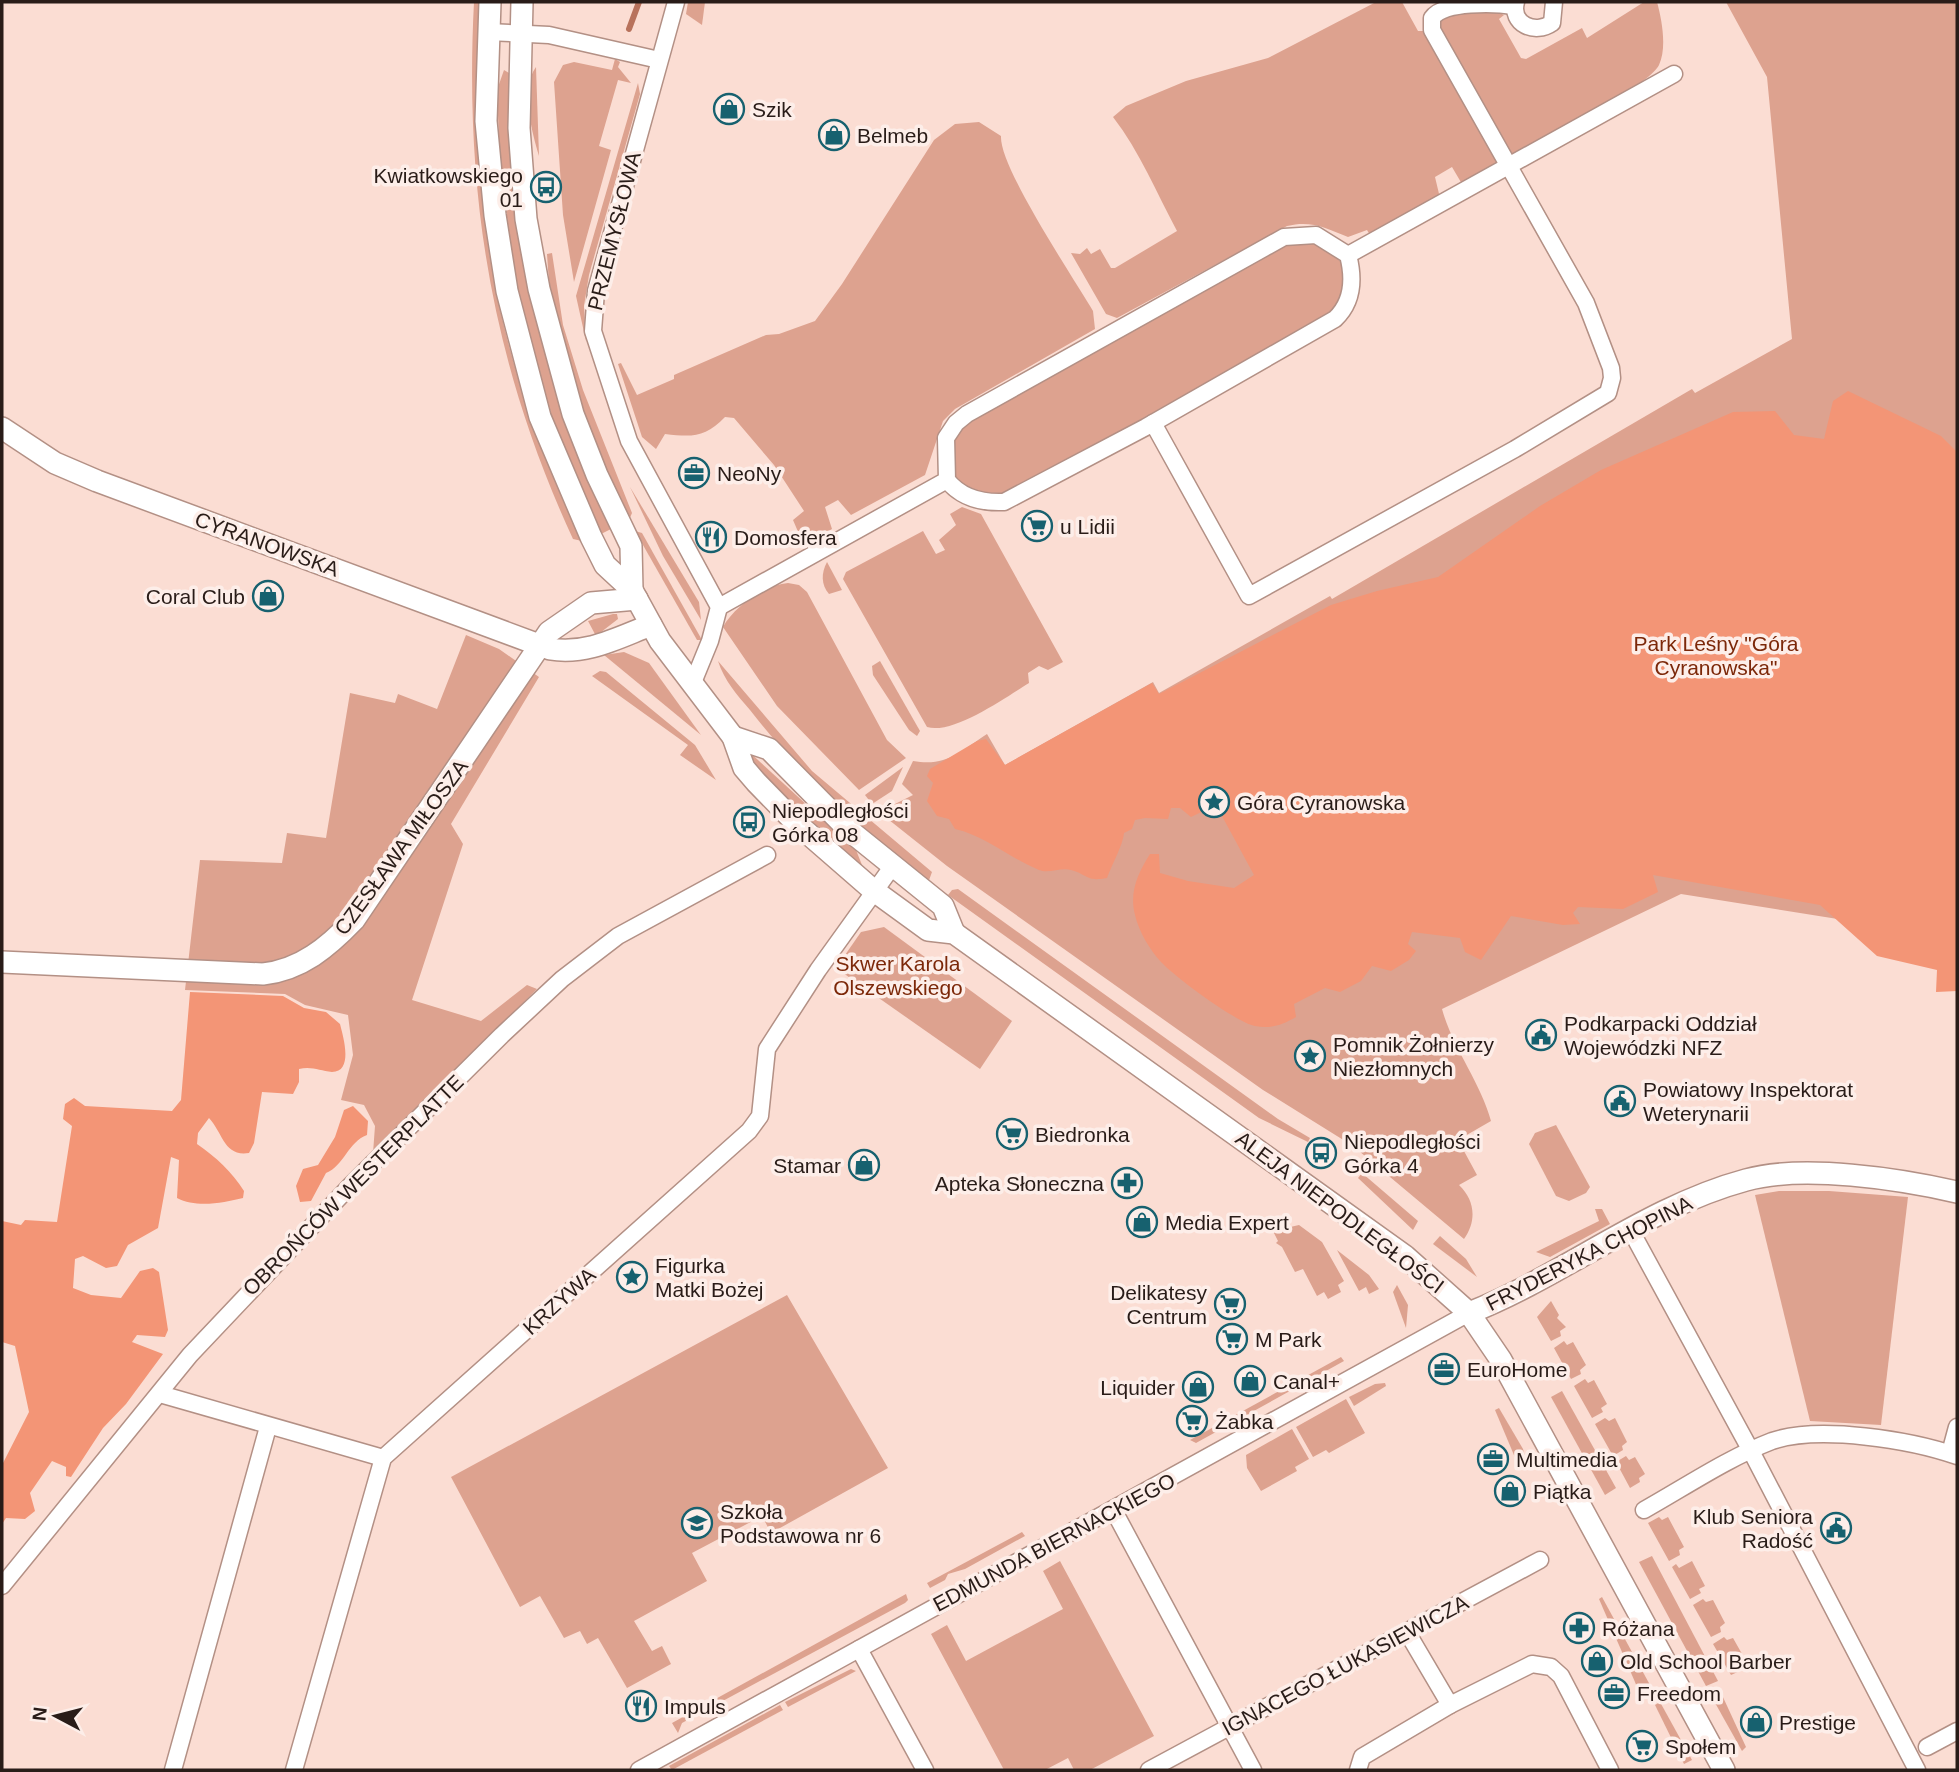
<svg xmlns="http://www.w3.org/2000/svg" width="1959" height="1772" viewBox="0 0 1959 1772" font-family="Helvetica,sans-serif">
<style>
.green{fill:#dda28f}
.forest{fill:#f39576}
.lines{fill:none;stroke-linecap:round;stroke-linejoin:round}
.stream{stroke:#b8725c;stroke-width:6}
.street-casing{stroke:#b39085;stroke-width:19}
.secondary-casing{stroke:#b39085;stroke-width:24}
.street{stroke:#fff;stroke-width:16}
.secondary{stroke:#fff;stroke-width:21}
.labels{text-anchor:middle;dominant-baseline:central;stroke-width:7;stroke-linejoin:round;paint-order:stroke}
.poi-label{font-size:21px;fill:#291c18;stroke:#fdeee9;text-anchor:start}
.street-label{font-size:21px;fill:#291c18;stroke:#fdeee9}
.park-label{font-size:21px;fill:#7c2809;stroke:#fdeee9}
</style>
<rect width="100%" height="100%" fill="#fbddd3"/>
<g class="green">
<path d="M474,2H480C480,55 477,109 480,162C486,293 525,423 582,541L573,539C492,364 464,194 474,2Z"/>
<path d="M688,2H705L702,25L686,14Z"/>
<path d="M1376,2H1402L1418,31H1426C1446,13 1478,1 1504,15L1499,19L1521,58L1526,59L1582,28L1587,38L1644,2H1657C1662,20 1667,48 1659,65C1646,91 1495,166 1462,184L1452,167L1435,177L1440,198L1370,235L1367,230L1348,237C1326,228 1311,220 1287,226L1117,318L1106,314L1071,253L1080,254L1087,248L1091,254L1100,249L1111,268H1115L1177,231C1156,192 1140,152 1113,117L1126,106L1186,81L1268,58Z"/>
<path d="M1726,2H1957V938L1681,894L1442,1009C1453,1049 1480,1081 1491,1121L1458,1140L1477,1175L1459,1185C1475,1200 1477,1221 1464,1239L1353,1146L1263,1090L947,866L879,812L913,795L902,784L913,761C946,767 960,752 987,734L1005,765L1153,682L1159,693L1330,596L1332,599L1692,389L1695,393L1792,339L1767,77Z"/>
<path d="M615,59L620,62L618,67L631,83L618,80L599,146L611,150L574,282L563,215L554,82L563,65L574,62L612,70Z"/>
<path d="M536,67L539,156C532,133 520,88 536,67Z"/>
<path d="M504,70L509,73C513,245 538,372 611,529L601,534L553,421L516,284L500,165L497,90Z"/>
<path d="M638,83L640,94L589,275L584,306L586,341L576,296Z"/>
<path d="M979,122L1001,136C999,167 1073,277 1093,311L1095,329L955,409L943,421L925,475L851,515L838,500L825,507L832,529L818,537L799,534L793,520L804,511L774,465L734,418L725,417C705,438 692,437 665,434L656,449L642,437L618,364L621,363L637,395L674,379V375L766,335L779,334L815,321L842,284L934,140L955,124Z"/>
<path d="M1312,240C1348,259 1352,273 1336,310L1017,492L987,497L962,486L954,475L952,441L965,423L1286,243Z"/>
<path d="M552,253L563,325L583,390L632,513L629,520C591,438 551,346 547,254Z"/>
<path d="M630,487L699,602L701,620L663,556Z"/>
<path d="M962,507L981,514L1063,662L1048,670L1039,666L1028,673L1029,683C1006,697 953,735 927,727L843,579L846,572L923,531L936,554L945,550L939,540L956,525L950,514Z"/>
<path d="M635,531L642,533L702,640H697Z"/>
<path d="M827,562L842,590L829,594C821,585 821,573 827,562Z"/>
<path d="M788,583L799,585L807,592L887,740L906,758L859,790L777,706L723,627C734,607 764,585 788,583Z"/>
<path d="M613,614H617L618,619L596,636L588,621Z"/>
<path d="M466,635L499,649L539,677L451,824L463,844L412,1000L481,1021L527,985L537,989L373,1153L375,1126L364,1105L341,1100L353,1055L348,1015L305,1005L285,994L185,990L200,860L282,863L287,833L326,838L350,693L395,703L398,694L437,709Z"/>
<path d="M624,652L649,663L701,735L604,655Z"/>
<path d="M718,661L812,771L932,872L928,883C864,831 801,776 750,710C737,695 724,680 718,661Z"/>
<path d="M880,661L920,731L917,736L909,730L873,675L872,666Z"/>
<path d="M600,671L606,672L695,745L716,780L680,755L688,745L592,676Z"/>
<path d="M746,749L856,850L862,865C836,856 764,776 742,751Z"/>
<path d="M903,767L892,791L872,804L865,795Z"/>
<path d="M958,889L1278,1119L1310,1138L1308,1142L1259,1118L948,895L952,890Z"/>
<path d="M884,927L1012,1021L980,1069L836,968L861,932Z"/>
<path d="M1556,1125L1590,1187L1586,1193L1569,1201L1556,1196L1529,1144L1535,1133Z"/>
<path d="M1362,1173L1418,1221L1413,1230L1358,1178Z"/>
<path d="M1779,1191H1829L1908,1197L1881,1425L1810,1421L1755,1195Z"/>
<path d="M1595,1209H1602L1610,1224L1550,1257L1536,1252L1599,1221Z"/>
<path d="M1299,1225L1322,1242L1344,1281L1338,1285L1341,1292L1328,1299L1324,1292L1317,1296L1303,1269L1295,1272L1282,1247L1276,1243L1278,1241L1273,1231Z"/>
<path d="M1440,1236L1466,1259L1477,1277L1433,1244Z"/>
<path d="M1337,1250L1369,1275L1379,1289L1369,1294L1366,1287L1359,1291Z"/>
<path d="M1397,1285L1408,1305L1406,1328L1393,1292Z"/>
<path d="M787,1295L888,1468L771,1533L762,1516L692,1553L707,1581L634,1621L652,1651L662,1646L671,1664L627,1688L598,1638L587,1644L580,1631L564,1638L540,1596L520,1607L451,1477Z"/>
<path d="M1551,1301L1559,1315L1557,1318L1566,1327L1560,1331L1561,1336L1551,1341L1537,1317Z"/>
<path d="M1564,1341L1567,1345L1573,1342L1586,1365L1580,1370L1581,1374L1571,1379L1554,1348Z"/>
<path d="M1341,1357L1344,1361L1196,1443L1190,1440Z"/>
<path d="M1585,1379L1588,1383L1594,1380L1607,1404L1601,1408L1603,1412L1592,1418L1574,1386Z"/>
<path d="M1375,1384L1385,1383L1386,1386L1354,1406L1349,1397Z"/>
<path d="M1562,1391L1616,1488L1605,1495L1551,1397Z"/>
<path d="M1346,1399L1365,1433L1329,1453L1326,1450L1313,1457L1296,1427Z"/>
<path d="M1499,1408L1523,1449L1527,1465L1519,1467L1495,1410Z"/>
<path d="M1605,1418L1609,1421L1615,1418L1627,1442L1622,1446L1623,1450L1613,1456L1595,1424Z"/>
<path d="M1292,1429L1309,1459L1295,1467L1297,1471L1261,1491L1247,1468L1246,1455Z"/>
<path d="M1626,1456L1629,1460L1635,1457L1645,1474L1639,1478L1640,1482L1630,1488L1616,1462Z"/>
<path d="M1659,1517L1662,1520L1668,1517L1684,1547L1679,1550L1680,1555L1669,1561L1648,1523Z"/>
<path d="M1022,1532L1025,1536L965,1569L948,1574L945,1580L930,1588L927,1583Z"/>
<path d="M1652,1556L1718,1681L1706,1686L1639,1562Z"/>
<path d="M1060,1561L1154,1736L1090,1770H1074L1068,1758L1045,1770H1004L931,1634L947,1625L966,1661L1063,1609L1043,1571Z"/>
<path d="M1692,1561L1705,1586L1699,1589L1701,1593L1690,1599L1672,1567L1676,1564L1679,1568Z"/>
<path d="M906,1594L908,1600L905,1603L682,1723L678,1733L672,1723Z"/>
<path d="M1602,1597L1650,1685L1638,1689L1599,1599Z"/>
<path d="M1703,1599L1706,1602L1713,1600L1725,1623L1720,1627L1721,1632L1711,1637L1693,1605Z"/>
<path d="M1724,1637L1727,1640L1733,1638L1746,1661L1741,1665L1742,1670L1731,1675L1713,1644Z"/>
<path d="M851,1669L856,1671L788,1707L785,1702Z"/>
<path d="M1722,1695L1746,1747L1742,1751L1714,1701Z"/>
<path d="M1660,1702L1692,1760L1684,1764L1655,1705Z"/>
<path d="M780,1705L783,1710L672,1770L669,1766Z"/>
</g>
<g class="forest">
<path d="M1848,391L1941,436L1957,452V991L1936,992L1937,970L1877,956L1820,905L1653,875L1658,892L1623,909L1578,907L1573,913L1580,924L1563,925L1511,916L1481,960L1465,952L1460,938L1412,932L1408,944L1416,951L1409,960L1391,971L1372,966L1361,981L1340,992L1325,988L1294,1004L1296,1017C1282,1025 1271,1029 1255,1026C1237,1023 1175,977 1161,962C1150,950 1139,932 1135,915C1129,892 1138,873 1150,854H1159L1160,873L1188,881L1234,888L1254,875L1216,805L1191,817L1180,808H1171L1168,819L1145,818L1135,820L1132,829L1124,833C1123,845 1112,864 1107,878C1086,882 1089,875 1071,870C1061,867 1049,874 1039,870C1009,858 986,836 955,829L949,819L937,816L927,801L933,783L927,776L930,769L977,741L986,739L1005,765L1152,683L1159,694L1331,605L1377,591L1438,577L1540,506L1601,470L1733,412L1775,411L1794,435L1824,439L1833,401Z"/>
<path d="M190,992L283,996L304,1008L326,1012L340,1024C343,1036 354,1072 332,1072C320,1071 312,1066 299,1069V1082L293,1094L262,1092L254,1143L249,1153C224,1157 223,1133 209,1118L198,1133L197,1144C216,1157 232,1172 244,1191L243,1198C223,1203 196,1208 177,1198L179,1160L171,1157L158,1228L128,1245L117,1266L106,1268L83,1256L75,1259L73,1288L91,1295L121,1298L140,1271L153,1268L159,1272L168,1330L165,1337L137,1335L132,1342L163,1354L126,1404L103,1428L71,1477L66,1476V1467L52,1461L30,1493L35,1511L25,1519L6,1518L2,1524V1465L29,1412L15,1346L2,1342V1221L21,1225L25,1220L57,1222L72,1126L63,1119L65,1104L74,1098L85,1106L172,1111L181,1100Z"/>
<path d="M353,1106L368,1121L367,1135C348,1142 344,1166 326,1173L311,1201L300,1202L296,1186L303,1169L318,1165L335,1137L344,1110Z"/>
</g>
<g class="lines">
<path class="stream" d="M629,29L639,2"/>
<g class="street-casing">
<g id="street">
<path d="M676,2L596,291L593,331L629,441L719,607L710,641L692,685"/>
<path d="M1516,2C1510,24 1535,35 1552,23L1554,2"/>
<path d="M488,32L549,35L659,60"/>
<path d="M1348,255L1674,74"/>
<path d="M1153,423L1249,596L1515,449L1608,393L1612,378L1611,368L1586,303L1432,30V18C1444,1 1495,3 1514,6"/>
<path d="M719,607L947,480C961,498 982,503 1004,502L1146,427L1335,319C1353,302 1354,278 1348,255L1316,235L1284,237L967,414L956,423L946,438L947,480"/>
<path d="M1630,1229L1751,1451L1917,1770"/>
<path d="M160,1394L383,1458"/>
<path d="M1950,1453L1957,1427"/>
<path d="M1644,1510C1685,1487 1728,1458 1772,1441C1819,1425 1911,1440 1957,1456"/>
<path d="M1114,1511L1253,1770"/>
<path d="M2,1586L190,1355L350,1186L502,1035L562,979L618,936L767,855"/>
<path d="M1407,1632L1450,1705"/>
<path d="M859,1649L925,1770"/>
<path d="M1927,1747L1957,1731"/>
<path d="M173,1770L268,1427"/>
<path d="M294,1770L383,1458L749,1131L760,1116L767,1049L818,970L892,867"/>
<path d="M639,1770L1469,1313"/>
<path d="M1149,1770L1540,1560"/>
<path d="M1358,1770L1362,1757L1450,1705L1532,1664L1551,1667L1561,1676L1610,1770"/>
</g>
</g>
<g class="secondary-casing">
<g id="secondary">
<path d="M490,2L486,121L495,215L507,291L540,417L591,537L605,565L632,590L660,641L733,737L744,768L756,782L796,823L873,890L928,930L954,933L1405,1256L1469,1313L1501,1360L1724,1770"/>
<path d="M522,2L519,128L526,219L539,289L573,414L597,475L631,546L632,590"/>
<path d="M2,428L55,463L97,481L550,649C587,655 617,638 651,625"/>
<path d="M733,737L769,749L850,831L943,906L954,933"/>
<path d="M2,962L263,974C301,970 328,947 354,920L549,632L591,603L637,599"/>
<path d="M1469,1313C1565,1275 1646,1207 1746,1180C1803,1164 1900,1179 1957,1192"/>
</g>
</g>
<use href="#street" class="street"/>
<use href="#secondary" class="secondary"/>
</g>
<defs>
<g id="shop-ring" transform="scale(1.575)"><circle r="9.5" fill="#fdeee9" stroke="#17616f" stroke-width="1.5"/><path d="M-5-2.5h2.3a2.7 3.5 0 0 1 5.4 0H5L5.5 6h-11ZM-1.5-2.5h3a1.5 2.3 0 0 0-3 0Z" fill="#17616f"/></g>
<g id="bus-ring" transform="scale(1.575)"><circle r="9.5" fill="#fdeee9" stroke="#17616f" stroke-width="1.5"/><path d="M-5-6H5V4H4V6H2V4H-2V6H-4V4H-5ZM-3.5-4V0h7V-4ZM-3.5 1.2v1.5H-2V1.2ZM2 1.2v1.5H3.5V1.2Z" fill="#17616f"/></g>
<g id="office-ring" transform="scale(1.575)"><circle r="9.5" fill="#fdeee9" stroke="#17616f" stroke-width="1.5"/><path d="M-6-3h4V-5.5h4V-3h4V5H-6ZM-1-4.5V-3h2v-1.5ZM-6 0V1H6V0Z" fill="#17616f"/></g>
<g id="supermarket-ring" transform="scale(1.575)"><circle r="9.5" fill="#fdeee9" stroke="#17616f" stroke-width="1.5"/><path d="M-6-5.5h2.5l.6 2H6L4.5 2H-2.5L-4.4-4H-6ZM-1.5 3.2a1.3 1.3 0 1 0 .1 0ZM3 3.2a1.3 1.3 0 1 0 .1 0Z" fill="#17616f"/></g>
<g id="restaurant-ring" transform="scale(1.575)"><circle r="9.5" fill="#fdeee9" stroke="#17616f" stroke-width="1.5"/><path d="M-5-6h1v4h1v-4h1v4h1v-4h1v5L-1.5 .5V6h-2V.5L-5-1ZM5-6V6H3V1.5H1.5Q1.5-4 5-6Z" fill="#17616f"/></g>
<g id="sight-ring" transform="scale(1.575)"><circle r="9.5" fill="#fdeee9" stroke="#17616f" stroke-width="1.5"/><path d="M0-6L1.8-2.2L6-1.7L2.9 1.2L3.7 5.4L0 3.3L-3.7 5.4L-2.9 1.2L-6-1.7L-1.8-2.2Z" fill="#17616f"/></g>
<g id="civic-ring" transform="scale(1.575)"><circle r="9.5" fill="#fdeee9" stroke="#17616f" stroke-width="1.5"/><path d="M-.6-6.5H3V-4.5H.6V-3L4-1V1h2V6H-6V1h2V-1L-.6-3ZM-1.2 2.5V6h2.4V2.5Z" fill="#17616f"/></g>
<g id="pharmacy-ring" transform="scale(1.575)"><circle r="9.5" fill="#fdeee9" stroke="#17616f" stroke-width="1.5"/><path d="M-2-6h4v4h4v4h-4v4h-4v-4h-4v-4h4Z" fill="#17616f"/></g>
<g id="school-ring" transform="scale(1.575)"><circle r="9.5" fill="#fdeee9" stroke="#17616f" stroke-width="1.5"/><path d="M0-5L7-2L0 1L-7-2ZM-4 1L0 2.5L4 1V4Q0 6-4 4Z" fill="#17616f"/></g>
</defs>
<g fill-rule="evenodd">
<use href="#shop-ring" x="729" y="109"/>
<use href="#shop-ring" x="834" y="135"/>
<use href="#bus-ring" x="546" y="187"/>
<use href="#office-ring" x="694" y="473"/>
<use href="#supermarket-ring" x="1037" y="526"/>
<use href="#restaurant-ring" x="711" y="537"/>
<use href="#shop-ring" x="268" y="596"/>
<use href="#sight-ring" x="1214" y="802"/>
<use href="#bus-ring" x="749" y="822"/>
<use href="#civic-ring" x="1541" y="1035"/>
<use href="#sight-ring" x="1310" y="1056"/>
<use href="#civic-ring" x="1620" y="1101"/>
<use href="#supermarket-ring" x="1012" y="1134"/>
<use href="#bus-ring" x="1321" y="1153"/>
<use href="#shop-ring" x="864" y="1165"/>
<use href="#pharmacy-ring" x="1127" y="1183"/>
<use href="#shop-ring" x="1142" y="1222"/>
<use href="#sight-ring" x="632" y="1277"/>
<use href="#supermarket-ring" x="1230" y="1304"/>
<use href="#supermarket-ring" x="1232" y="1339"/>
<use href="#office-ring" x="1444" y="1369"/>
<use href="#shop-ring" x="1250" y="1381"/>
<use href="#shop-ring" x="1198" y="1387"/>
<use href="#supermarket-ring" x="1192" y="1421"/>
<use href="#office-ring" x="1493" y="1459"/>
<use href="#shop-ring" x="1510" y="1491"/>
<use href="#school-ring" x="697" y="1523"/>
<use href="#civic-ring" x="1836" y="1528"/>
<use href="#pharmacy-ring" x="1579" y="1628"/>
<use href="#shop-ring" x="1597" y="1661"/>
<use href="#office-ring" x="1614" y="1693"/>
<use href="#restaurant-ring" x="641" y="1706"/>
<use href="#shop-ring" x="1756" y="1722"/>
<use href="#supermarket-ring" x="1642" y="1746"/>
</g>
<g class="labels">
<g class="poi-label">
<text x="752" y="109">Szik</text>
<text x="857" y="135">Belmeb</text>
<text x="523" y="175" text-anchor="end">Kwiatkowskiego<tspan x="523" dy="24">01</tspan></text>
<text x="717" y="473">NeoNy</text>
<text x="1060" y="526">u Lidii</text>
<text x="734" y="537">Domosfera</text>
<text x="245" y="596" text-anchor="end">Coral Club</text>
<text x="1237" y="802">Góra Cyranowska</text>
<text x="772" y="810">Niepodległości<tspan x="772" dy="24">Górka 08</tspan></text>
<text x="1564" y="1023">Podkarpacki Oddział<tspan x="1564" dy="24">Wojewódzki NFZ</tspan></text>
<text x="1333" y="1044">Pomnik Żołnierzy<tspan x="1333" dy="24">Niezłomnych</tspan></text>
<text x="1643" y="1089">Powiatowy Inspektorat<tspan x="1643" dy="24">Weterynarii</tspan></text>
<text x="1035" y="1134">Biedronka</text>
<text x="1344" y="1141">Niepodległości<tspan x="1344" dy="24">Górka 4</tspan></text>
<text x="841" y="1165" text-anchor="end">Stamar</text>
<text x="1104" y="1183" text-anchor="end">Apteka Słoneczna</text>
<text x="1165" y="1222">Media Expert</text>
<text x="655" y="1265">Figurka<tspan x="655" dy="24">Matki Bożej</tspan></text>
<text x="1207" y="1292" text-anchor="end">Delikatesy<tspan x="1207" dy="24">Centrum</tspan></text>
<text x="1255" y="1339">M Park</text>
<text x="1467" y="1369">EuroHome</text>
<text x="1273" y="1381">Canal+</text>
<text x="1175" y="1387" text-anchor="end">Liquider</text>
<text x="1215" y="1421">Żabka</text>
<text x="1516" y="1459">Multimedia</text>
<text x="1533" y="1491">Piątka</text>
<text x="720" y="1511">Szkoła<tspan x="720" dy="24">Podstawowa nr 6</tspan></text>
<text x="1813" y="1516" text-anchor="end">Klub Seniora<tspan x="1813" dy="24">Radość</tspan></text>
<text x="1602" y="1628">Różana</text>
<text x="1620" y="1661">Old School Barber</text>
<text x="1637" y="1693">Freedom</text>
<text x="664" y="1706">Impuls</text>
<text x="1779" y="1722">Prestige</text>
<text x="1665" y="1746">Społem</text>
</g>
<g class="street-label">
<text transform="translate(614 231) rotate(-76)">PRZEMYSŁOWA</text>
<text transform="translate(267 544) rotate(20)">CYRANOWSKA</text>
<text transform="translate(401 847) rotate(-54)">CZESŁAWA MIŁOSZA</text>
<text transform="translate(353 1185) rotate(-45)">OBROŃCÓW WESTERPLATTE</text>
<text transform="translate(1340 1212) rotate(37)">ALEJA NIEPODLEGŁOŚCI</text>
<text transform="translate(1589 1253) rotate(-27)">FRYDERYKA CHOPINA</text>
<text transform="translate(559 1301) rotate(-42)">KRZYWA</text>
<text transform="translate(1054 1542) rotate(-28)">EDMUNDA BIERNACKIEGO</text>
<text transform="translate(1345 1665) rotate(-28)">IGNACEGO ŁUKASIEWICZA</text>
</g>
<g class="park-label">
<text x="1716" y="643">Park Leśny "Góra<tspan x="1716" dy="24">Cyranowska"</tspan></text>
<text x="898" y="963">Skwer Karola<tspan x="898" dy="24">Olszewskiego</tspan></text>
</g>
</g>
<rect width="1959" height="1772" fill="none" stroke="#291c18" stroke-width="7"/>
<g transform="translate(56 1716) rotate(277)" stroke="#fdeee9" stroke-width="5" paint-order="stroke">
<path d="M0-5L12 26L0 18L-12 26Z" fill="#291c18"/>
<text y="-10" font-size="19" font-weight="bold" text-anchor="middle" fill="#291c18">N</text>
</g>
</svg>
